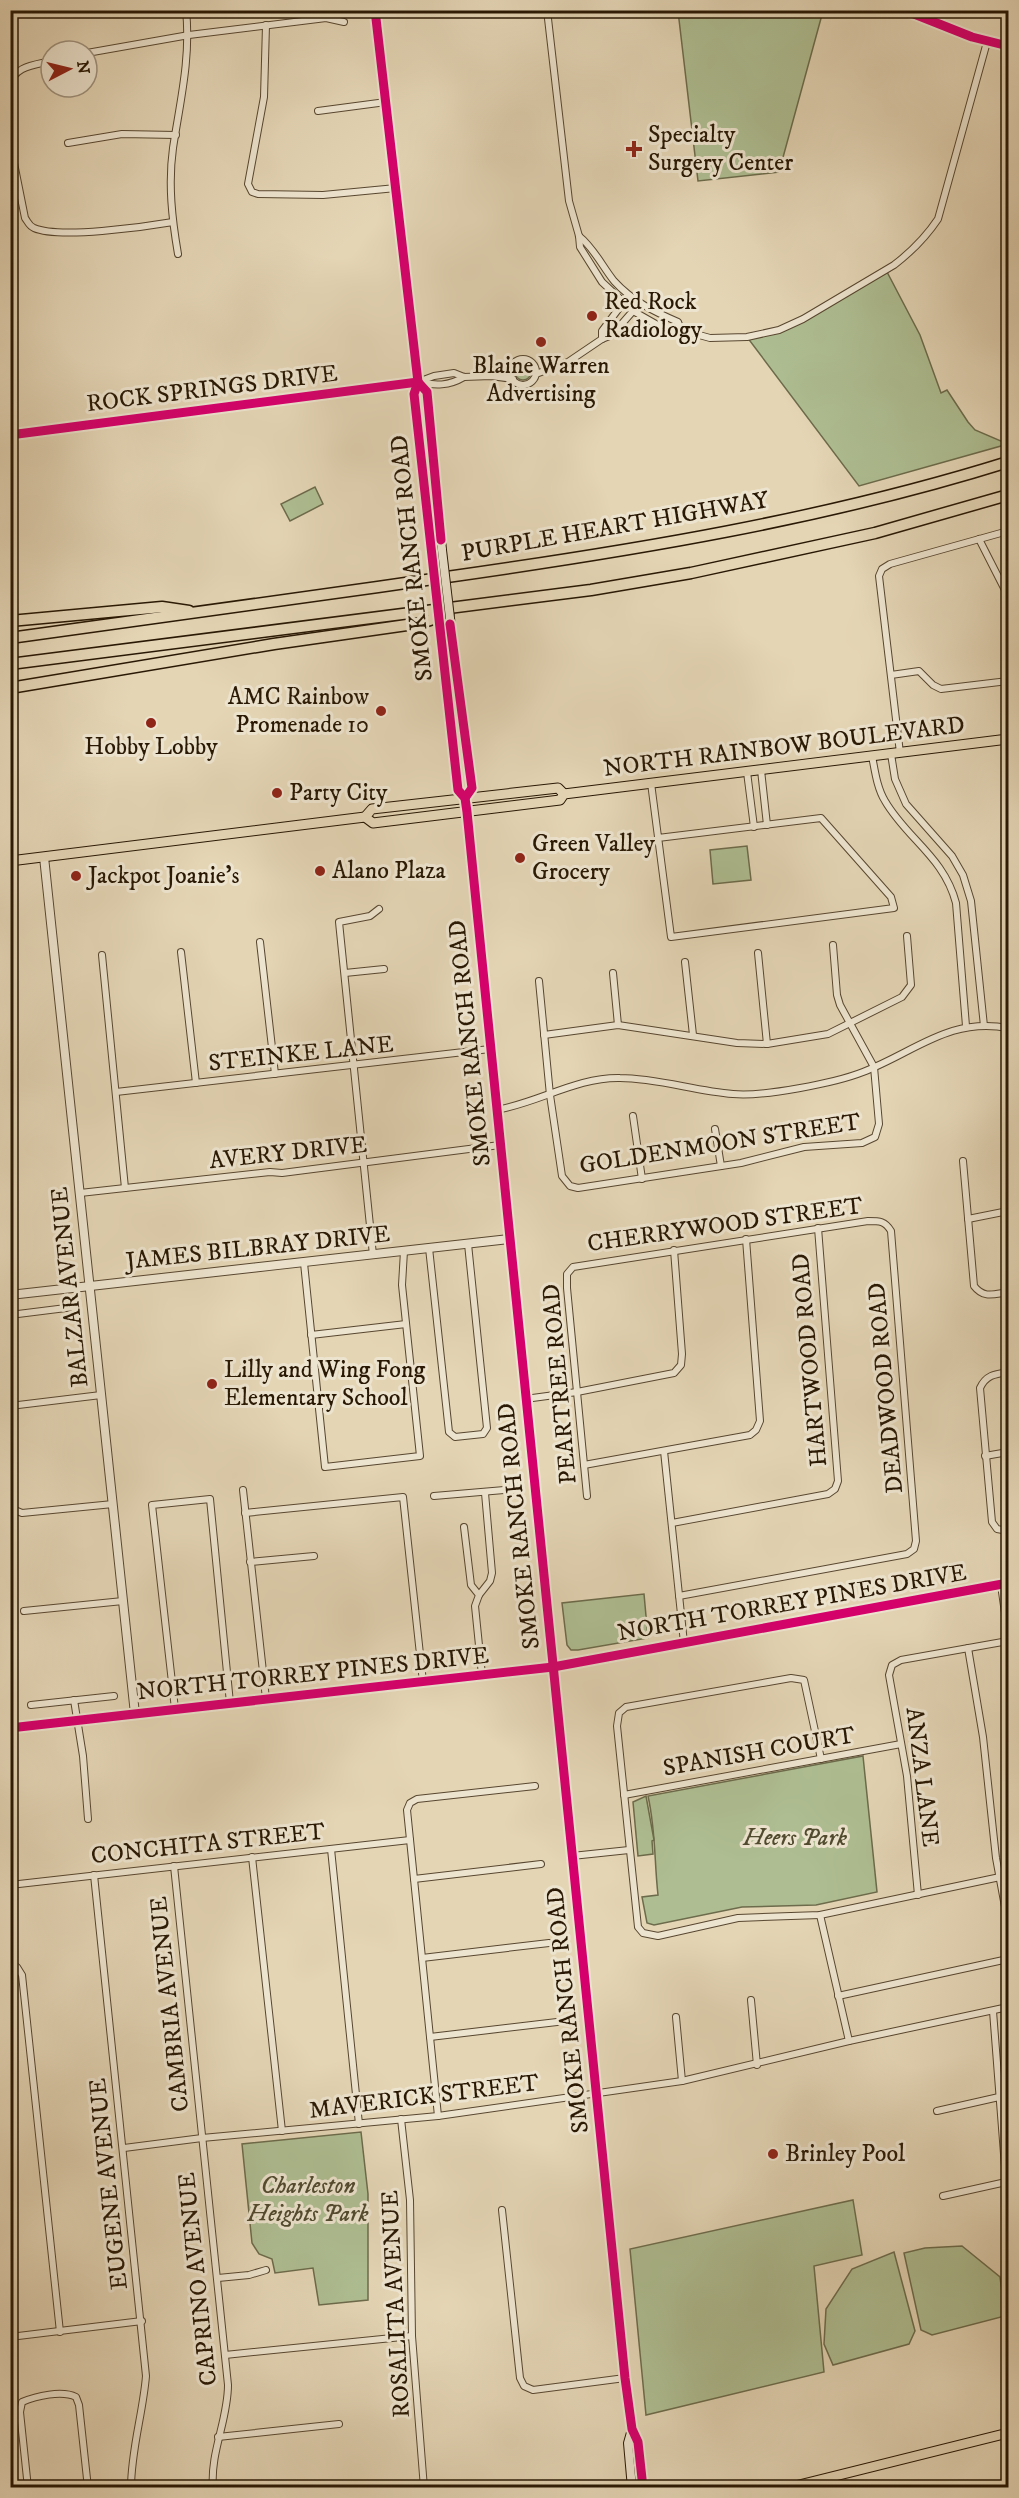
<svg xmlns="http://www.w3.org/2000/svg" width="1019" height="2498" viewBox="0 0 1019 2498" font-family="'IM FELL DW Pica',serif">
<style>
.green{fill:#aebe92;stroke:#6c6b4b;stroke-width:1.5}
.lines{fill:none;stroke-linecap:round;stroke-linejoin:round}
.minor-casing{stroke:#584730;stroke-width:8}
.tertiary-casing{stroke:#584730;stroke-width:10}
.secondary-casing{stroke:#291804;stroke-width:10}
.primary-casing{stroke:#291804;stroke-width:11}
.motorway-casing{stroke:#291804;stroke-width:13}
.minor{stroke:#ede4cf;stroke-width:6}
.tertiary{stroke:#ede4cf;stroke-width:8}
.secondary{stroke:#ede4cf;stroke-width:8}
.primary{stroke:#e4d5b5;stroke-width:9}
.motorway{stroke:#e4d5b5;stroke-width:10}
.secondary-bridge-casing{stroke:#291804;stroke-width:10;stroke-linecap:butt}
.secondary-bridge{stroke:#ede4cf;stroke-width:8}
.cycleway-casing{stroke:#ede4cf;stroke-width:13}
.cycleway{stroke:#d6006c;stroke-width:9}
.poi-dot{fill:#8f2418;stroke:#ede4cf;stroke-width:2}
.labels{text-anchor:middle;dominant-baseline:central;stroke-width:6;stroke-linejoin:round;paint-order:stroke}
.poi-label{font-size:24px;fill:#291804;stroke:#ede4cf;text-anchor:start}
.street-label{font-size:24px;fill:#291804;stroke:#ede4cf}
.park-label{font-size:24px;font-style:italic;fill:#514a2f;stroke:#ede4cf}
</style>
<rect width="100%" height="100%" fill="#e4d5b5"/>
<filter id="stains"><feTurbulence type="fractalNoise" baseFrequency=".00333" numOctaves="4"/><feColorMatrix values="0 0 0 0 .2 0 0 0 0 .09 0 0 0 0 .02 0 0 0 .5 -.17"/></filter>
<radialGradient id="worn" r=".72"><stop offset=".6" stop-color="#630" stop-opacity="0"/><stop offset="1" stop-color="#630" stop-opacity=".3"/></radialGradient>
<g class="green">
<path d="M678,11H823L779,172L698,181Z"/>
<path d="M886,270L920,335L941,393L947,390L968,422L975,430L1008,444L859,486L747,337L779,330Z"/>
<circle cx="523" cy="372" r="8"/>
<path d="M315,487L323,504L290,521L281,504Z"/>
<path d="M747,846L751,880L713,884L710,850Z"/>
<path d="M644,1594L648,1638L578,1650H571L567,1645L562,1603Z"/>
<path d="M863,1756L877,1892L816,1905L742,1907L654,1925L647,1923L642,1897L658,1895C654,1859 656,1832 648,1796Z"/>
<path d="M646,1796L654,1840L652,1841L653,1854L638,1856L633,1802Z"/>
<path d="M361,2132L368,2194V2300L319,2305L313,2268L275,2273L272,2259L259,2254L252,2243L242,2144Z"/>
<path d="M853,2200L862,2255L814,2266L824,2372L646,2415L630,2249Z"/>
<path d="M962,2246L1000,2277L1005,2316L932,2335L921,2330L904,2253L925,2248Z"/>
<path d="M894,2252L915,2331L909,2344L833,2365L824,2344L826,2309L852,2269Z"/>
</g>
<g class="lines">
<g class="minor-casing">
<g id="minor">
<path d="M547,10L569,201L579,236L580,247L602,282L633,311L663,328L675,332L681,330L710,338L747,337L779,330L803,319L894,265C911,252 926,237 938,219L987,42"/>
<path d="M266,25L264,97L248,184L252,192L258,194L323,195L396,188"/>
<path d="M87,53L189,35L326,18L344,22"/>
<path d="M10,86C13,66 35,65 51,61"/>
<path d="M10,99L14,163L25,218C28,222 29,226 34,228C59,239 144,227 173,222"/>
<path d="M318,111L386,102"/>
<path d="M68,143L122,134L176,135"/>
<path d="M579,236C594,248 602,266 614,281C632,301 655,312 678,322L681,330"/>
<path d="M178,254C172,219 168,184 173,148C180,102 191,58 186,10"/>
<path d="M602,339V331L623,303"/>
<circle cx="523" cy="372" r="13"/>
<path d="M536,374L568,362L602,339L612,335L633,311"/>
<path d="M418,382L434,376L454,373L464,377L491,376L513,379"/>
<path d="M419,382C435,386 449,386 464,377"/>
<path d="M979,539L1008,596"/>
<path d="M891,675L919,671L933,685L941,689L1008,681"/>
<path d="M900,753L879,576L882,569L890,564L1008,531"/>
<path d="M891,754L895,779L906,804L952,856L963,875L971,901L984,1026"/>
<path d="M872,756C875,771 877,788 885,801C907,839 944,857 956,903L966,1026"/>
<path d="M761,770L767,825"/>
<path d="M747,772L754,827"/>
<path d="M651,783L671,937L894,908L891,897L821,818L658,838"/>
<path d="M260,942L275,1074"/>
<path d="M181,952L196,1083"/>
<path d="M758,953L767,1044"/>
<path d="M102,955L125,1188"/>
<path d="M685,962L693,1035"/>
<path d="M345,973L384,969"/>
<path d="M613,973L618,1025"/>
<path d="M539,981L550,1095L562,1176L570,1186L578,1188L741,1163L804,1147L862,1143L875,1137L879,1124L874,1067L840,1005L837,995L833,945"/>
<path d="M544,1035L618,1025L737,1043L767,1044L828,1034L902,997L911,985L907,936"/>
<path d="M116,1092L490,1049"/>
<path d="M496,1110C538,1103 577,1077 620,1078C657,1078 695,1091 733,1094C763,1097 835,1083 863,1072C915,1052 949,1017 1008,1028"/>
<path d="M633,1116L642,1179"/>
<path d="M715,1129L721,1166"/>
<path d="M963,1161L974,1286C984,1299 994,1294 1008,1292"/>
<path d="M80,1193L270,1172L282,1173L500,1145"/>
<path d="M968,1219L1008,1211"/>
<path d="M429,1248L449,1432L455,1437L483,1434L487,1428L468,1244"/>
<path d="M373,1255L339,922L370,916L379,909"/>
<path d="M304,1263L325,1467L420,1456L402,1285L404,1251"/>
<path d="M10,1315L74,1307"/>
<path d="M311,1335L406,1324"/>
<path d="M1008,1372C995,1374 986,1375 980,1388L992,1522L997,1529L1008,1531"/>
<path d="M525,1399L577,1392L674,1373L681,1365L682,1354L674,1250"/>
<path d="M10,1406L101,1395"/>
<path d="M664,1451L684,1643"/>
<path d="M985,1456L1008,1452"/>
<path d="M584,1465L750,1435L756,1430L760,1421L746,1239"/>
<path d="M243,1490L266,1699"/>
<path d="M434,1496L517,1489"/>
<path d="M587,1496L567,1288V1274L573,1267L868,1221C880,1221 885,1221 891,1231L916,1541L914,1549L907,1554L679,1596"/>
<path d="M10,1508L22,1513L113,1504"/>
<path d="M245,1513L403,1497L423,1682"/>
<path d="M672,1523L828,1494L835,1489L838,1481L818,1228"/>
<path d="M464,1527L471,1585L479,1595L475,1606L482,1675"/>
<path d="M250,1562L314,1556"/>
<path d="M1001,1585L1008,1634"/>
<path d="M479,1595L490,1581L492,1573L485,1493"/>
<path d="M24,1611L123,1601"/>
<path d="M968,1648L983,1737L996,1858L1008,1923"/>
<path d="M74,1700L83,1756L88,1819"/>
<path d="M31,1705L114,1696"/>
<path d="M175,1709L152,1505L210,1499L230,1703"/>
<path d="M821,1759L804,1680L791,1678L626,1707L619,1713L617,1726L638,1927L643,1933L658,1936L738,1918L820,1915L1000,1877"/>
<path d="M624,1795L901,1744"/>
<path d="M331,1849L359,2124"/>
<path d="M572,1856L629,1850"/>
<path d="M252,1857L282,2131"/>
<path d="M174,1866L228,2385C228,2420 210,2452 213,2488"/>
<path d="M94,1875L146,2376C143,2413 131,2450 131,2488"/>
<path d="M414,1879L541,1864"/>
<path d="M10,1885L410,1840"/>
<path d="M918,1895L907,1776L889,1675L892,1665L901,1660L1008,1641"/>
<path d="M820,1915L849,2041"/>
<path d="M422,1958L549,1943"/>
<path d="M10,1965L17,1967L22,1975L60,2332"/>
<path d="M838,1996L1008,1959"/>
<path d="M751,2000L757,2065"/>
<path d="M993,2011L1008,2206"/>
<path d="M676,2017L682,2081"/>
<path d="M430,2037L557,2022"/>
<path d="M937,2111L999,2097"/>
<path d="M438,2116L407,1810L410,1803L417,1799L535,1786"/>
<path d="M401,2119L410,2200L412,2336L424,2488"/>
<path d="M124,2148L202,2138L438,2116L682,2081L849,2041L1008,2007"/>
<path d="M943,2196L1006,2182"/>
<path d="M502,2210L520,2378L524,2386L533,2390L625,2378"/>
<path d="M218,2278L249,2275L266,2270"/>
<path d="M10,2337L142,2321"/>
<path d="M225,2355L412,2336"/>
<path d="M218,2437L339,2424"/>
<path d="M28,2488L20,2412L22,2402C36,2396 62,2390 76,2397L79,2405L88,2488"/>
</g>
</g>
<g class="tertiary-casing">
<g id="tertiary">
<path d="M44,857L135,1714"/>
<path d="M10,1295L509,1239"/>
</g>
</g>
<g class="secondary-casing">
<g id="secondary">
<path d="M375,10L418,382L414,394L433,552"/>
<path d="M904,10L972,37L1008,46"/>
<path d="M418,382L427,392L442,550"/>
<path d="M10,435L418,382"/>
<path d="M452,635L472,788L465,798"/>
<path d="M442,637L458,790L465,798L467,812L625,2378L632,2429L638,2442L643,2488"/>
<path d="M10,1728L553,1667L1008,1583"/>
<path d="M632,2429L628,2443L632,2488"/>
</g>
</g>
<g class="primary-casing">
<g id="primary">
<path d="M365,817L372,809L558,788L564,794"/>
<path d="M10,861L365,817L373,823L560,800L564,794L1008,739"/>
<path d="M787,2488L1008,2433"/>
</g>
</g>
<g class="motorway-casing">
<g id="motorway">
<path d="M10,621L162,607L189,611"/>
<path d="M10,638C154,619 297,599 440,578C631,551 823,520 1008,462"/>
<path d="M10,664L591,590L691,573L875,533L1008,495"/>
<path d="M10,688L274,644L421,623L448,614"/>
</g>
</g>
<use href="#minor" class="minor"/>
<use href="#tertiary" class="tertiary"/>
<use href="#secondary" class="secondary"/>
<use href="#primary" class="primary"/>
<use href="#motorway" class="motorway"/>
<g class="secondary-bridge-casing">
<g id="secondary-bridge">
<path d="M442,550L452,635"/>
<path d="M433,552L442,637"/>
</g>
</g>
<use href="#secondary-bridge" class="secondary-bridge"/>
<g class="cycleway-casing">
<g id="cycleway">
<path d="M375,10L418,382L414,394L458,790L465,798L467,812L625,2378L632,2429L638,2442L643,2488"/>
<path d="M904,10L972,37L1008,46"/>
<path d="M418,382L427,392L441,540"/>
<path d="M10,435L418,382"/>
<path d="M450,624L472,788L465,798"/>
<path d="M10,1728L553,1667L1008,1583"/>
</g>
</g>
<use href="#cycleway" class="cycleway"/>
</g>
<g class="poi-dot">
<path d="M631 140h6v6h6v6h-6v6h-6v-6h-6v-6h6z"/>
<circle cx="592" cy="316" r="6"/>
<circle cx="541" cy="342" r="6"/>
<circle cx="381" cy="711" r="6"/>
<circle cx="151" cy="723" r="6"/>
<circle cx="277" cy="793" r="6"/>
<circle cx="520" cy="858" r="6"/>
<circle cx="320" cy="871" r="6"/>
<circle cx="76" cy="876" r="6"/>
<circle cx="212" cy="1384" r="6"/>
<circle cx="773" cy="2154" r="6"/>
</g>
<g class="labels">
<g class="poi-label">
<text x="648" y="135">Specialty<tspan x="648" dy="28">Surgery Center</tspan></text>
<text x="604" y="302">Red Rock<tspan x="604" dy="28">Radiology</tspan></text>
<text x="541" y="366" text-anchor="middle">Blaine Warren<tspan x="541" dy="28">Advertising</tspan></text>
<text x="369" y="697" text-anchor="end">AMC Rainbow<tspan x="369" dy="28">Promenade 10</tspan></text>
<text x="151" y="747" text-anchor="middle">Hobby Lobby</text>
<text x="289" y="793">Party City</text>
<text x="532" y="844">Green Valley<tspan x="532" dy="28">Grocery</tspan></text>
<text x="332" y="871">Alano Plaza</text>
<text x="88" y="876">Jackpot Joanie's</text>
<text x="224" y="1370">Lilly and Wing Fong<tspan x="224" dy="28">Elementary School</tspan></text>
<text x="785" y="2154">Brinley Pool</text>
</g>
<g class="street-label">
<text transform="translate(212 389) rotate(-7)">ROCK SPRINGS DRIVE</text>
<text transform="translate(615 527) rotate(-10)">PURPLE HEART HIGHWAY</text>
<text transform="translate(412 558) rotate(-96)">SMOKE RANCH ROAD</text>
<text transform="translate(784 747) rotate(-7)">NORTH RAINBOW BOULEVARD</text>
<text transform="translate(470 1043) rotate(-96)">SMOKE RANCH ROAD</text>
<text transform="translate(301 1054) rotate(-6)">STEINKE LANE</text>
<text transform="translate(720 1144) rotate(-9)">GOLDENMOON STREET</text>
<text transform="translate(288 1153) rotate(-6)">AVERY DRIVE</text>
<text transform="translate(725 1225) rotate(-8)">CHERRYWOOD STREET</text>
<text transform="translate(258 1248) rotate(-6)">JAMES BILBRAY DRIVE</text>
<text transform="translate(70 1287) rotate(-96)">BALZAR AVENUE</text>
<text transform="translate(810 1360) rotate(-95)">HARTWOOD ROAD</text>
<text transform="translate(560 1384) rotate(-95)">PEARTREE ROAD</text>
<text transform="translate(886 1388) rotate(-95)">DEADWOOD ROAD</text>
<text transform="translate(519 1526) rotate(-96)">SMOKE RANCH ROAD</text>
<text transform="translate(792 1603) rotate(-10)">NORTH TORREY PINES DRIVE</text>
<text transform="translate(313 1674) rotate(-6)">NORTH TORREY PINES DRIVE</text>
<text transform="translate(759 1752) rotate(-10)">SPANISH COURT</text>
<text transform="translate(922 1777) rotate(83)">ANZA LANE</text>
<text transform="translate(208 1844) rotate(-6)">CONCHITA STREET</text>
<text transform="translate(170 2004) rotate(-96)">CAMBRIA AVENUE</text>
<text transform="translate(568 2010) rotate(-96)">SMOKE RANCH ROAD</text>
<text transform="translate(424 2097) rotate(-7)">MAVERICK STREET</text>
<text transform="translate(109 2184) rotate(-96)">EUGENE AVENUE</text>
<text transform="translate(198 2279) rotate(-96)">CAPRINO AVENUE</text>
<text transform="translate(396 2304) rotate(-93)">ROSALITA AVENUE</text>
</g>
<g class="park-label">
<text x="795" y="1838">Heers Park</text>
<text x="308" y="2186">Charleston<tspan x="308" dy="28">Heights Park</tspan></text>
</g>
</g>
<rect width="1019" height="2498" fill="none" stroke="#e4d5b5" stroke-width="36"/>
<rect x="12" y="12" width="995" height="2474" fill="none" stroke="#291804" stroke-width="3"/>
<rect x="18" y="18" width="983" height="2462" fill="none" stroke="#291804" stroke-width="1.5"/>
<g transform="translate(69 69) rotate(83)"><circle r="28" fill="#ede4cf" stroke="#9f927e" stroke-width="1.5"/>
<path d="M0-4.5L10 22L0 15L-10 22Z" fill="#8f2418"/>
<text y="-9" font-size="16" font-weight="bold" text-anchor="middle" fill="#291804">N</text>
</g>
<rect width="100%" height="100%" filter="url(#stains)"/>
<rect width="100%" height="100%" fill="url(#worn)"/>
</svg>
